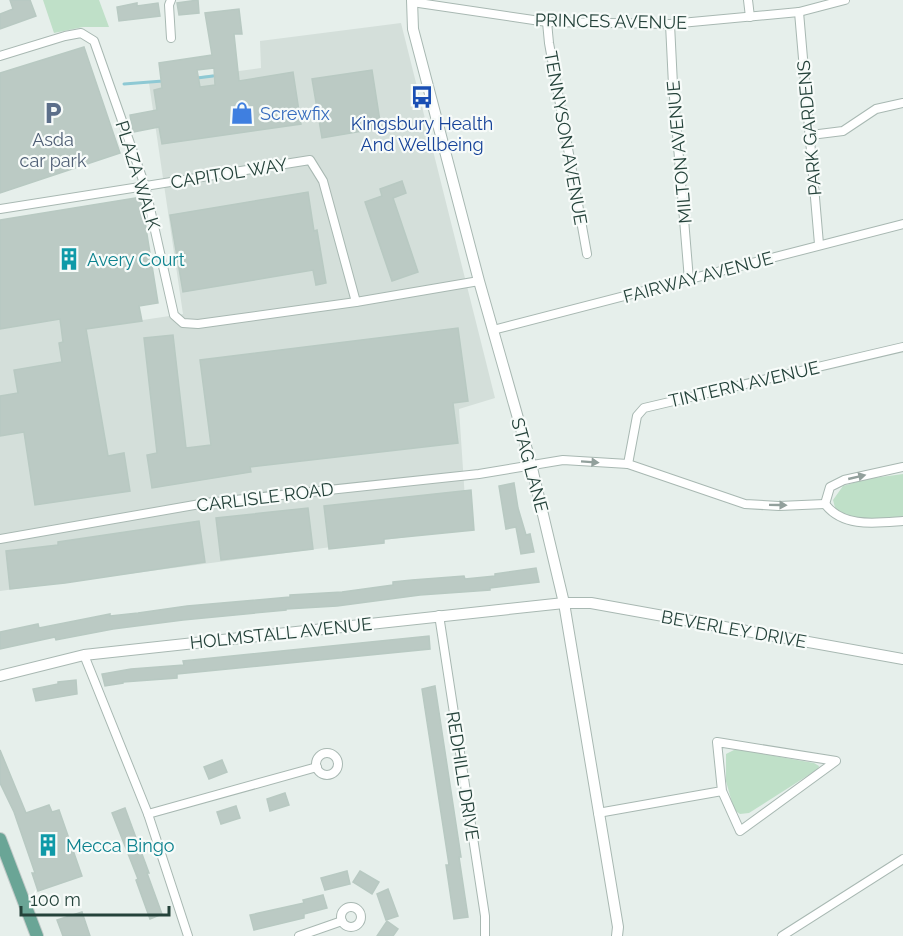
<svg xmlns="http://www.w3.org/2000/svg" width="903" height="936" viewBox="0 0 903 936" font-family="Raleway,sans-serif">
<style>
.built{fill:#d4dfda}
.green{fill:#bfe0c8}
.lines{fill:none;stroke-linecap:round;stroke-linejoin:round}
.stream{stroke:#8ec9d4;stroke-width:3}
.building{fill:#bbcac4;stroke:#b8c9c2;stroke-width:1.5;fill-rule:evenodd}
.minor-casing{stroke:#a8b8b2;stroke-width:10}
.tertiary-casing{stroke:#a8b8b2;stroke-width:12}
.primary-casing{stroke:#c2cac8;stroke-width:14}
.minor{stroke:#fff;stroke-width:8}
.tertiary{stroke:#fff;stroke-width:10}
.primary{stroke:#6aa596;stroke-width:12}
.oneway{fill:#92a09c}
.labels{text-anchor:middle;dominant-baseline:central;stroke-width:4.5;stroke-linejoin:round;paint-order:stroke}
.street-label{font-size:18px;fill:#24423a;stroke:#f7fbf9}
.shop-label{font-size:18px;fill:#366cbe;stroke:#f7fbf9;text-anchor:start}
.transit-label{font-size:18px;fill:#164399;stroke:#f7fbf9}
.service-label{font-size:18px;fill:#4e5e75;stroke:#f7fbf9}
.culture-label{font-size:18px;fill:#0d838f;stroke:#f7fbf9;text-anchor:start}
</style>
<rect width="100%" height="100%" fill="#e6efeb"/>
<path class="built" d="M401,23L495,398L459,409L467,529L0,591V328L60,319L62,332L183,314L149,83L261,68L260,41Z"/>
<g class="green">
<path d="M43,0H99L109,27H83L54,33Z"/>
<path d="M903,474V518C889,519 844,522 836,509C834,506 834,503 833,500L843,486L866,479Z"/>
<path d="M736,749L814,763L819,766L818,769L749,813L740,814L734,810L726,781V754Z"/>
</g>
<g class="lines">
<g class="stream">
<path d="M197,78L213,76"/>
<path d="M124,84L163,81"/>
</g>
</g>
<g class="building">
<path d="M10,0H30L36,16L0,29V14L13,9Z"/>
<path d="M198,0L199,13L179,15L177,3Z"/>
<path d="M137,3V6L158,3L160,16L119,21L117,7Z"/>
<path d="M239,9L242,34H234L239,81L293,72L301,124L162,144L159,127L133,132L130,115L157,110L154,90L162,88L159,63L212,55L205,13ZM214,68L215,85L200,87L197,70Z"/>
<path d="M84,47L120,153L0,193V73Z"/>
<path d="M372,70L381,128L322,138L312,79Z"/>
<path d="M402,181L406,193L393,198L418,272L392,281L365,202L382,196L380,189Z"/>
<path d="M308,192L314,231L317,230L326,283L316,285L313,270L183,292L170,215Z"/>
<path d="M141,197L158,303L139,306L142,321L86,329L108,456L124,453L130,491L35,505L24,432L0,436V396L18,393L14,370L62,362L59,343L63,342L60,319L0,329V220Z"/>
<path d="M458,328L468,401L453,403L458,443L250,467L251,472L152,488L147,455L157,453L144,338L173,335L186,448L211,445L200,360Z"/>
<path d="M514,483L518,508L526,535L530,534L534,552L521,554L516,527L506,529L499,486Z"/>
<path d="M471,490L474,530L384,539V543L329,549L324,506Z"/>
<path d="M308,508L313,549L221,560L216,518Z"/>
<path d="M199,521L205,562L65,583L10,589L6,551L58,545V542Z"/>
<path d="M536,568L539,582L490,588V590L420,595L337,606L286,609V610L183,620L113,629L56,640L55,637L0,649V632L38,624L39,628L110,614V616L138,613L187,606L290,597V595L342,592L393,585V582L412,580L464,576L465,579L495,576V574Z"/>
<path d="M429,636L430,649L177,674V678L123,682V683L105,686L102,674L131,669L184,665L183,661Z"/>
<path d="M76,680L77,694L36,701L33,689L58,684V682Z"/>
<path d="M435,686L461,857H459L468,917L454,919L446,865H449L422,689Z"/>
<path d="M0,750L26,813L49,805L52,812L59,810L82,876L38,891L32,873H35L14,812L0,783Z"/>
<path d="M222,760L227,772L209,779L204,767Z"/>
<path d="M285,793L289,805L270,811L267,799Z"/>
<path d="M236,806L240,818L221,824L217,812Z"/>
<path d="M125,808L149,873H147L162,914L150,919L136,880L138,879L112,813Z"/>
<path d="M347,871L350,884L325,890L321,878Z"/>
<path d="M360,871L379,882L372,894L353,882Z"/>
<path d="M388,889L398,916L386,920L377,894Z"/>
<path d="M323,895L327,908L304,914V918L254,930L250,915L304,903L303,900Z"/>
<path d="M82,912L90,936H63L57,920Z"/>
<path d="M387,921L398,929L393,936H377Z"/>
</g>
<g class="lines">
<g class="minor-casing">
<g id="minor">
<path d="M171,0L169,5L171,38"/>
<path d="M748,0L750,17"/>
<path d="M412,2L547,22L670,24L799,12L845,0"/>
<path d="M799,12L819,244"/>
<path d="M547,22L549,43L587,254"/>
<path d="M670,24L673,85L689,280"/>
<path d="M0,56L65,36L81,33L94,41L145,186L174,315L183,323L198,324L356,302L479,281"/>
<path d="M811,135L843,131L876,109L903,103"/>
<path d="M0,209L310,160L323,181L356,302"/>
<path d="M493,330L903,224"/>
<path d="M628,464L637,416L644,408L903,347"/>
<path d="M825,504L830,487L844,480L903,467"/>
<path d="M825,504C843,528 876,523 903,521"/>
<path d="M0,539L206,503L479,474L563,460L628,464L745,504L779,506L825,504"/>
<path d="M439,615L485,916V936"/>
<path d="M84,655L148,814L188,936"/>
<circle cx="327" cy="764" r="11"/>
<path d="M598,813L722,791L717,742L836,761L740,831L722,791"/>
<path d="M148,814L317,767"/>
<circle cx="351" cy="917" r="10"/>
<path d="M299,936L342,921"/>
<path d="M782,936L903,859"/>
</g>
</g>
<g class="tertiary-casing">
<g id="tertiary">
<path d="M412,0L413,29L479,281L531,464L564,603L618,927L617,936"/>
<path d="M0,676L84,655L564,603H591L903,659"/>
</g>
</g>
<g class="primary-casing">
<path id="primary" d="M0,839L37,936"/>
</g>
<use href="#minor" class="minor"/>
<use href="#tertiary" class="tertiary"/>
<use href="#primary" class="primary"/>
</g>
<defs><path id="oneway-solid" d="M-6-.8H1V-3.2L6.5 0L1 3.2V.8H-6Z" transform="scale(1.5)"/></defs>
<g class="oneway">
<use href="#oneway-solid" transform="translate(590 462) rotate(4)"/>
<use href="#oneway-solid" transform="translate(857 477) rotate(-13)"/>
<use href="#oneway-solid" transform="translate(778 505) rotate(1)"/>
</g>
<defs>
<g id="bus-bare" transform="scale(1.8)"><path d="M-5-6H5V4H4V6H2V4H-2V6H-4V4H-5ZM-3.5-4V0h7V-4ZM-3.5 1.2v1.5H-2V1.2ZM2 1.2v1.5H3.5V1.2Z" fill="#1a4fb4" stroke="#f7fbf9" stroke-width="2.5" paint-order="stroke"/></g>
<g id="parking-bare" transform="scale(1.8)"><path d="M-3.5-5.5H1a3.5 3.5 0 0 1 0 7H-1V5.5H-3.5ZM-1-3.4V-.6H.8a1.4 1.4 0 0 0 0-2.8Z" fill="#5c6f8a" stroke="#f7fbf9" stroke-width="2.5" paint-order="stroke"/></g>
<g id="shop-bare" transform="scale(1.8)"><path d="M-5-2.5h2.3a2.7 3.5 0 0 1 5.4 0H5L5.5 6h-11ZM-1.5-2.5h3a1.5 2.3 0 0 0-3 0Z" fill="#3f7fe0" stroke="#f7fbf9" stroke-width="2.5" paint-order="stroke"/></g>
<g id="building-bare" transform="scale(1.8)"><path d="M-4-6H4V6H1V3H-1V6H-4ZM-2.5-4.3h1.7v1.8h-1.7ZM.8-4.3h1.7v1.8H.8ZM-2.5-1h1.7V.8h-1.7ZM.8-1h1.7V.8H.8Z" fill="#0f9aa8" stroke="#f7fbf9" stroke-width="2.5" paint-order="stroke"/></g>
</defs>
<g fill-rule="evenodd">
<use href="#bus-bare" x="422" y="97"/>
<use href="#parking-bare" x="53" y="113"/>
<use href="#shop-bare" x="242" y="113"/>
<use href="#building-bare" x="69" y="259"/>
<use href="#building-bare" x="48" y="845"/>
</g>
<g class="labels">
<g class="street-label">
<text transform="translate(611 21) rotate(1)">PRINCES AVENUE</text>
<text transform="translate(809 128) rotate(-95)">PARK GARDENS</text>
<text transform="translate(566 138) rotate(80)">TENNYSON AVENUE</text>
<text transform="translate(679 152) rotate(-95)">MILTON AVENUE</text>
<text transform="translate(229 173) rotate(-9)">CAPITOL WAY</text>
<text transform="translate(138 175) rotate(73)">PLAZA WALK</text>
<text transform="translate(698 277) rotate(-15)">FAIRWAY AVENUE</text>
<text transform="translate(744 384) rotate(-13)">TINTERN AVENUE</text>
<text transform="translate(530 465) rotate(75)">STAG LANE</text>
<text transform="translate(265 497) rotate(-7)">CARLISLE ROAD</text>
<text transform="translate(734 629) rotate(10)">BEVERLEY DRIVE</text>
<text transform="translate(281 633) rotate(-6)">HOLMSTALL AVENUE</text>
<text transform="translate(463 776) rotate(81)">REDHILL DRIVE</text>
</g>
<g class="shop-label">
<text x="260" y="113">Screwfix</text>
</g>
<g class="transit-label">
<text x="422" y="123">Kingsbury Health<tspan x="422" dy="21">And Wellbeing</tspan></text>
</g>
<g class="service-label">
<text x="53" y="139">Asda<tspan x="53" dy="21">car park</tspan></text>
</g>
<g class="culture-label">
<text x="87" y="259">Avery Court</text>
<text x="66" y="845">Mecca Bingo</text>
</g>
</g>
<path d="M21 906v9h148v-9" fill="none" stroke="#24423a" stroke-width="3"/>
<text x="30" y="906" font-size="18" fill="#24423a" stroke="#f7fbf9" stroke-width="4.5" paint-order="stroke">100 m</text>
</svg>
